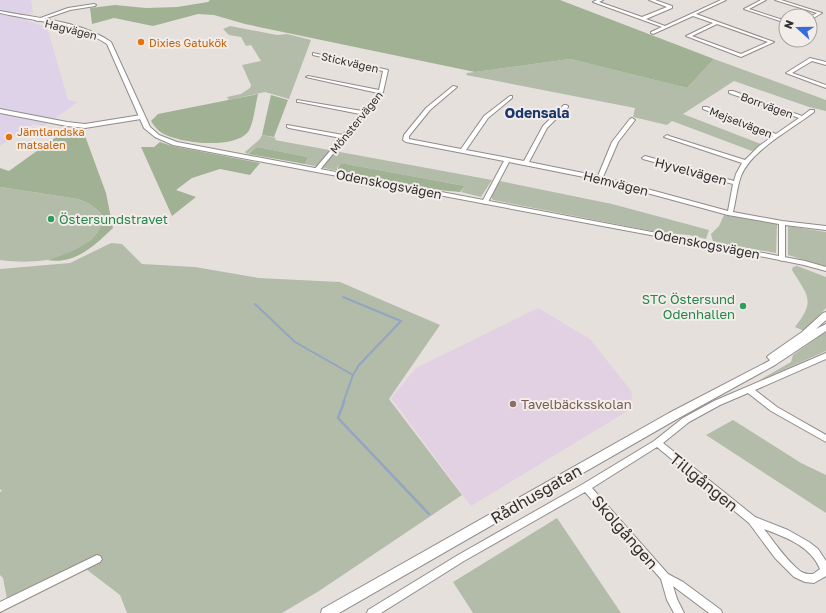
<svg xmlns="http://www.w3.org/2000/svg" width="826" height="613" viewBox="0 0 826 613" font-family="'Golos Text',sans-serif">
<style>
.industrial{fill:#ddd2e7}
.education{fill:#e2d1e2}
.green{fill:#b2bca9}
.forest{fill:#a1b193}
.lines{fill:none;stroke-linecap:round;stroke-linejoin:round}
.stream-far1{stroke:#94a4c1;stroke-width:2}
.stream{stroke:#94a4c1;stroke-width:2.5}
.minor-casing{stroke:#918b89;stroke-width:2}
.tertiary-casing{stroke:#918b89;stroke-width:2}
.secondary-casing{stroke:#918b89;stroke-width:2}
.minor{fill:#fff;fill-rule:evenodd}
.tertiary{fill:#fff;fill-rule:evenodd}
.secondary{fill:#fff;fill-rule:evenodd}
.food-dot{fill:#e8710a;stroke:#f3edea;stroke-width:1.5}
.leisure-dot{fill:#2e9e5b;stroke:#f3edea;stroke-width:1.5}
.education-dot{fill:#8d6e63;stroke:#f3edea;stroke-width:1.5}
.labels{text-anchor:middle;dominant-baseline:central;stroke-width:4;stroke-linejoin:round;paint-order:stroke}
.far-street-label{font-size:11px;fill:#312f2e;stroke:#f3edea}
.far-food-label{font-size:11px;fill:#c56008;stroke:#f3edea;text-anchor:start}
.street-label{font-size:13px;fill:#312f2e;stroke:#f3edea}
.leisure-label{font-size:13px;fill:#27864d;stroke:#f3edea;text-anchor:start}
.education-label{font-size:13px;fill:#785e54;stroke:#f3edea;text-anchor:start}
.far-district-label{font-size:14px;font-weight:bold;fill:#1c376e;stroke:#f3edea}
.near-street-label{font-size:16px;fill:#312f2e;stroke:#f3edea}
</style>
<rect width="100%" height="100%" fill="#e6e0dd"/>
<path class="industrial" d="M0,0H31L33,12L29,15L27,21L47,27L68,100L78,102L44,126L33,124L0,146Z"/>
<path class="education" d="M538,308L590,339L632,392L631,409L471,506L391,398L416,368Z"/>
<g class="green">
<path d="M230,26L277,35L287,34L311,40L289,99L265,92L229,100L227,97L241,94L250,88L251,85L242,65L261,61L251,45L246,46L241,37L229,35L223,29Z"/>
<path d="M570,59L687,88L714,59L826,100V111L809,107L734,81L683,114L761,144L752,151L672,121L667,125L633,117L635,108L466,75L467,73Z"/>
<path d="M262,135L276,138L275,140L492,180L481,197L461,192L465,186L346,164H340L337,168L338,171L305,164L308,157L257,147L247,154L245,152L260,139Z"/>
<path d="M500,181L612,204L709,230L706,239L689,235L657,232L493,200L491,197Z"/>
<path d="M0,187L78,199L90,204L101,213C101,217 102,221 101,225C100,231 93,238 88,242C63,262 30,264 0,260Z"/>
<path d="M724,215L777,224L776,253L713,242L711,234L719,226Z"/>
<path d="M788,226L826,232V267L788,255Z"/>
<path d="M111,243L122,244L142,264L195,267L259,278L340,282L440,325L389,399L462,495L319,591L282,613H127L120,595L82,566L8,604L3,578L0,575V492L2,491L0,489V269L70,263Z"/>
<path d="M797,266L826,277V308L804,331L795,327C816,301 808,296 792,270L793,267Z"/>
<path d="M826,332V351L758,381L791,362L793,355Z"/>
<path d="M733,420L801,463L826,475V513L706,435Z"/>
<path d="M557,518L621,613H473L453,582Z"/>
</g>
<g class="forest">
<path d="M210,0H560L714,59L687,88L570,59L475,72L245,24L214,15L198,14L153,26L114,18L92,24L90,8L115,5L146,8L177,7L208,2Z"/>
<path d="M258,94C256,102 253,126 248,132C233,150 179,143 162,133C157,130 154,126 151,121L158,114Z"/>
<path d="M271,95L288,100L274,137L262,135Z"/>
<path d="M66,130L84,133L106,193L113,228C94,246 75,265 47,260C63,256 96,244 101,225C102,222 101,217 101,213L90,204L78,199L0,187V168L9,171Z"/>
<path d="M160,142L172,146L260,163L250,175L220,169L192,178L176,190L196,197L172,216L141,147H154Z"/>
<path d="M257,147L308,157L305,164L248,154Z"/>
<path d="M340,164H346L465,186L460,192L439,190L338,171V168Z"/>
</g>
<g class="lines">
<g class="stream-far1">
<path d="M343,297L401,321L359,365L353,375L343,403"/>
<path d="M255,304L295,342L353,375"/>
</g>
<path class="stream" d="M344,402L338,418L429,514"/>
<g class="minor-casing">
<g id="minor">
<path d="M597,0H603L599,2L642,17L667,7L649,0H655L672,6V8L646,19L665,26L721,0H726L696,14L774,42L741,57L686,36L713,23L693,16L653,34L651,33V32L662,27L593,2ZM717,24L768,42L741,54L692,36Z"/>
<path d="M761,0H766L749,9L786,21V23L744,9Z"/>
<path d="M775,0H781L822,13L810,20V17L817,13Z"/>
<path d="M94,4L96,5L95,6L70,10L38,21L35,20L68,8Z"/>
<path d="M313,53L388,70L383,92L319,171L317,172L314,170L341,138L289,128L287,127V125L343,135L360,114L299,102H297V100L362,111L378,93L306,77L308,76L379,90L383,71L313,55Z"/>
<path d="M810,58L826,62V65L812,61L792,73L826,85V88L786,73Z"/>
<path d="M453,86L457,87L430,110L409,136V139L461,149L484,116L510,96H512V98L488,118L466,150L524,161L543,126L564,105H566L568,106V107L547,128L529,162L598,176L612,142L630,119L632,118L635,120L618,142L603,177L728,211L733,184L643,159L642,158L645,156L734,181L736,174L742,163L664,137L667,135L669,136L745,160L759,146L773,136L703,109V107H707L776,134L799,118L729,93V91H733L802,116L810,110H814V112C792,129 751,150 741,176C737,187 736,200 733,212L782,221L826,226V230L785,225V259L782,261L779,259V224L728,215L599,180L509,162L488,202L485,204L483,203L482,202L504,161L406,142L403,140L404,135L426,108Z"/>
<path d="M0,109L67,122L85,124L141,115L144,117L141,119L85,128L67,126L0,113Z"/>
<path d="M826,353V359L755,390L777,407L826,435V442L771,411L748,393L720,405L689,422L663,443L755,517L788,530L809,542L818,549L826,561V576L814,583L805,582L794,577L775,558L749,523L657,447L592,488L668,574L683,582L721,610L722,613H709L673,586L677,599L684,613H674L667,600L661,579L585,492L464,561L381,613H367L368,610L458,555L583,484L654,441L683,418L714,401ZM764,529C785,537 811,546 820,569L813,574C808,574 804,574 800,571C786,560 775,543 764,529Z"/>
<path d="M97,555L100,556L102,559L100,562L0,612V602Z"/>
</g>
</g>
<g class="tertiary-casing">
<path id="tertiary" d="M0,11C35,18 81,21 111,42L150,127L159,135L177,142L805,261L826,267V271L804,265L709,246L173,145L155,137L144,128L107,44C78,24 34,21 0,13Z"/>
</g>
<g class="secondary-casing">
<path id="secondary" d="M826,312V320L816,329L826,324V331L775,365L677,419L339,613H321L322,609L669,413L769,361L770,360L767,357L769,355L802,332L823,313Z"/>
</g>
<use href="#minor" class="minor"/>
<use href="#tertiary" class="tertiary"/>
<use href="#secondary" class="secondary"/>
</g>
<g class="food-dot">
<circle cx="141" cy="42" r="4"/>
<circle cx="9" cy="137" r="4"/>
</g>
<g class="leisure-dot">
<circle cx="51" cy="219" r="4"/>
<circle cx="743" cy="306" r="4"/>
</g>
<circle class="education-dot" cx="513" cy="404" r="4"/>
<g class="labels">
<g class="far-street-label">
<text transform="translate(71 29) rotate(14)">Hagvägen</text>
<text transform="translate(350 62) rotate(13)">Stickvägen</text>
<text transform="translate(767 105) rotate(20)">Borrvägen</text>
<text transform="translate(356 122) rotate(-51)">Mönstervägen</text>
<text transform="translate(741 122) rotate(21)">Mejselvägen</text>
</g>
<g class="far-food-label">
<text x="149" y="42">Dixies Gatukök</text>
<text x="17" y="131">Jämtlandska<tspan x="17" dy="13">matsalen</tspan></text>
</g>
<g class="street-label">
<text transform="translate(691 171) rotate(15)">Hyvelvägen</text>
<text transform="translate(616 183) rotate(14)">Hemvägen</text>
<text transform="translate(389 184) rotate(11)">Odenskogsvägen</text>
<text transform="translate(707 244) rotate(11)">Odenskogsvägen</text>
</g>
<g class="leisure-label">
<text x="59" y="219">Östersundstravet</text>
<text x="735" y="299" text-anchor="end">STC Östersund<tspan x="735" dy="15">Odenhallen</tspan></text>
</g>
<g class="education-label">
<text x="521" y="404">Tavelbäcksskolan</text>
</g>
<g class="far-district-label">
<text x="537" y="112">Odensala</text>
</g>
<g class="near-street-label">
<text transform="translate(704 482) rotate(39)">Tillgången</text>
<text transform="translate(536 494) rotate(-30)">Rådhusgatan</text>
<text transform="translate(625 532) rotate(49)">Skolgången</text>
</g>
</g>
<g transform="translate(798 28) rotate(291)"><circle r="19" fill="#f3edea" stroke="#a5a19f"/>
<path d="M0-3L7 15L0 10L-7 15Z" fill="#366ddc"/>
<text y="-6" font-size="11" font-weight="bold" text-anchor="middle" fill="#312f2e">N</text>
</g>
</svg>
